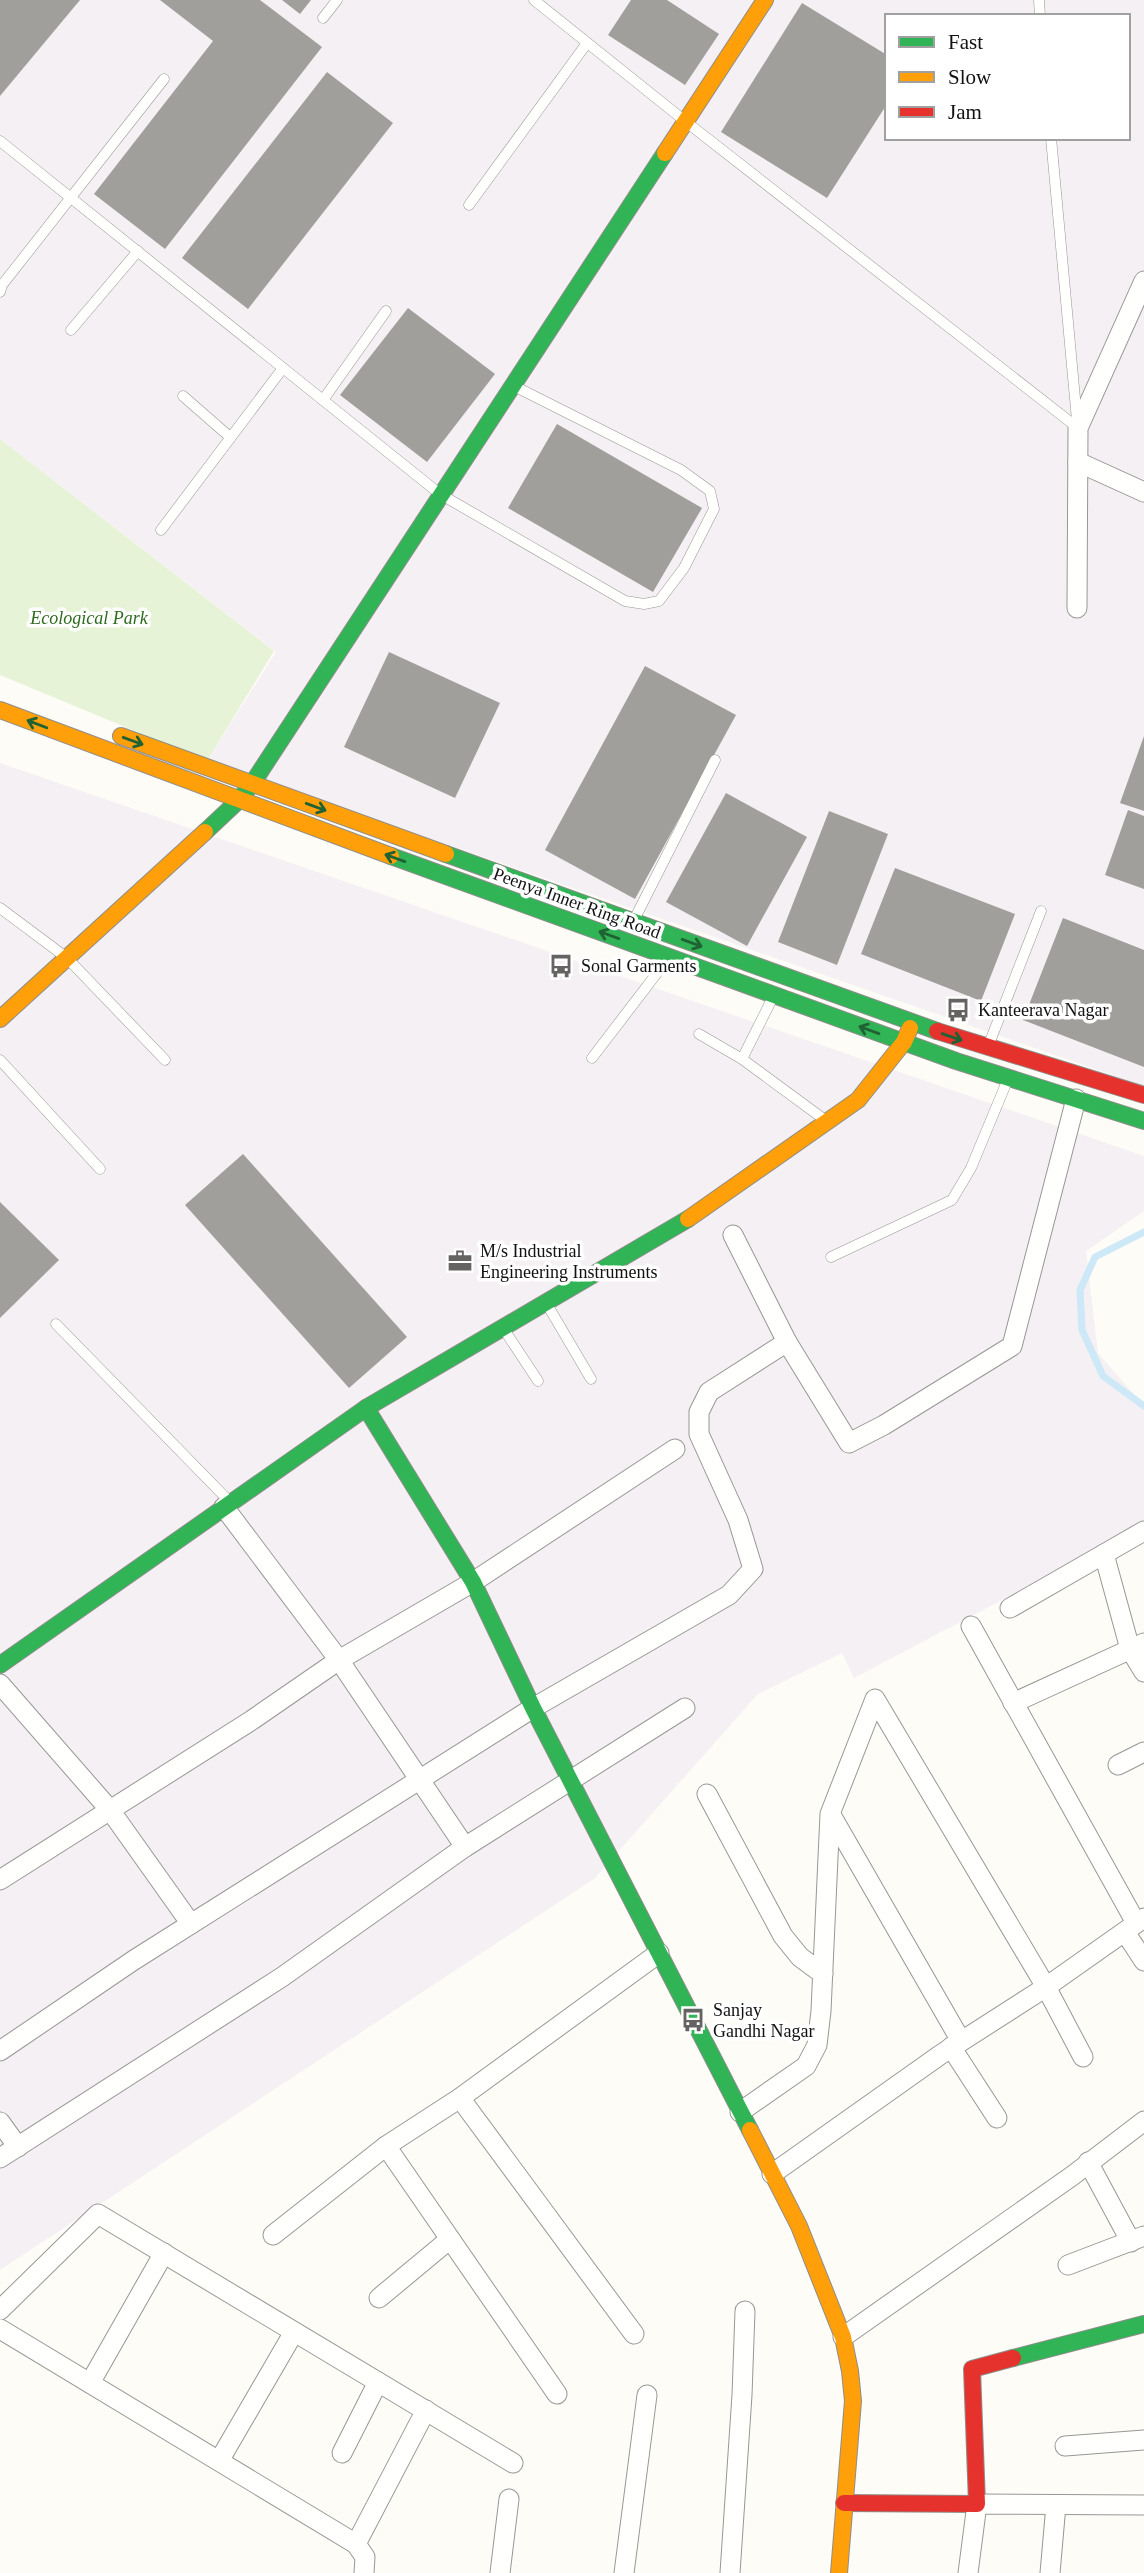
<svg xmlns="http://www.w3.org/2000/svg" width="1144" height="2573" viewBox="0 0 1144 2573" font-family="'Times New Roman',serif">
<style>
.industrial{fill:#f5f0f3;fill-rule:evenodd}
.green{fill:#e7f3d7}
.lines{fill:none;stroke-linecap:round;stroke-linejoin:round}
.stream{stroke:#cde8f7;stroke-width:7}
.building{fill:#a19f9c}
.lane-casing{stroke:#979795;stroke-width:11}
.street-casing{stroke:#979795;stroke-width:21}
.fast-casing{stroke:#8e8d8b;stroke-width:18}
.slow-casing{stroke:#8e8d8b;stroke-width:18}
.jam-casing{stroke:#8e8d8b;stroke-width:18}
.lane{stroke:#fffffe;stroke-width:10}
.street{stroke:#fffffe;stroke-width:19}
.fast{stroke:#30b455;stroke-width:16}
.slow{stroke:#ff9f0a;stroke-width:16}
.jam{stroke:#e5322d;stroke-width:16}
.oneway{stroke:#206233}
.labels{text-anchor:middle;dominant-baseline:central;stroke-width:7;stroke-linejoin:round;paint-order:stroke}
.park-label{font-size:18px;font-style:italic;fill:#2f6b1f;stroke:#fff}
.street-label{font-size:18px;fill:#111;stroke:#fff}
.poi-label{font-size:18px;fill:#111;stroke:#fff;text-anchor:start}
</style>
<rect width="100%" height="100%" fill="#fdfcf7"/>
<g class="industrial">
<path d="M0,0H1144V1086L207,761L276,652L0,439ZM887,16H1128V138H887Z"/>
<path d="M0,763L1144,1156V1211L1086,1251L1098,1353L1144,1406V1525L854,1678L842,1653L758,1694L594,1879L0,2270Z"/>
</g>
<path class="green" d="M0,439L274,651L207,761L0,675Z"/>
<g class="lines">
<path class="stream" d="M1144,1232L1095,1257L1080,1290L1082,1330L1103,1376L1144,1406"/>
</g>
<g class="building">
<path d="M0,0H80L0,96Z"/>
<path d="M160,0H260L322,47L165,249L94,194L213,41Z"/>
<path d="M282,0H311L300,14Z"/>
<path d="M631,0H667L719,34L685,85L608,35Z"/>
<path d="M802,3L887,55V104L827,198L721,132Z"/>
<path d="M327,72L393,123L248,309L182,258Z"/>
<path d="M408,308L495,374L427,462L340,395Z"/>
<path d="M557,424L702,508L653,592L508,508Z"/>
<path d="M389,652L500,703L455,798L344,747Z"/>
<path d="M645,666L736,715L635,899L545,850Z"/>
<path d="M1144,736V811L1120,803Z"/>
<path d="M726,793L807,837L747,946L666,902Z"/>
<path d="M1128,810L1144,816V889L1105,875Z"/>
<path d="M829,811L888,834L837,965L778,942Z"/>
<path d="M895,868L1015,914L981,1001L861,954Z"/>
<path d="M1063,918L1144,950V1067L1023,1020Z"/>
<path d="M243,1154L407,1337L349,1388L185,1205Z"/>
<path d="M0,1202L59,1260L0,1318Z"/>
</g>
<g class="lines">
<g class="lane-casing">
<g id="lane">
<path d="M534,0L685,121L1078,428"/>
<path d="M1039,0L1040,16"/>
<path d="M323,18L337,0"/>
<path d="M1051,138L1077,420"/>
<path d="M0,141L440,494L625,601L644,604L659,601L684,568L714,509L710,491L681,470L514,386"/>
<path d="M469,205L587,43"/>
<path d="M0,292L2,285L164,79"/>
<path d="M71,330L138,251"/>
<path d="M183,396L230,437"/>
<path d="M323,400L386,311"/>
<path d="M161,530L283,368"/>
<path d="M0,908L67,958L165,1060"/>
<path d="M635,918L715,760"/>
<path d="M772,999L742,1059L825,1120"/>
<path d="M699,1034L742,1059"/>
<path d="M989,1044L1041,911"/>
<path d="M592,1058L667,960"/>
<path d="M0,1060L100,1169"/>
<path d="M831,1257L952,1200L971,1168L1008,1079"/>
<path d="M548,1306L591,1379"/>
<path d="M56,1324L228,1500"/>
<path d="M505,1331L538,1381"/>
</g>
</g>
<g class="street-casing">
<g id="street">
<path d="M1078,462L1144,492"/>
<path d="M1077,608L1078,428L1144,281"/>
<path d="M733,1235L787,1342L849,1443L884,1425L1012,1346L1076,1099"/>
<path d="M224,1507L339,1660L465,1847"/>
<path d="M1144,1531L1104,1554L1130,1649L1144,1672"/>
<path d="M1010,1608L1104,1554"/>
<path d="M971,1626L1136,1923"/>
<path d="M0,1684L110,1810L191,1924"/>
<path d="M1013,1703L1144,1643"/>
<path d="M1118,1765L1144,1752"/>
<path d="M707,1794L783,1936L800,1957L823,1974"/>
<path d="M831,1815L961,2041"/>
<path d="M0,1880L252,1720L339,1660L473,1582L675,1449"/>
<path d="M1125,1932L1144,1961"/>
<path d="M951,2047L997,2118"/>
<path d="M0,2051L134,1960L533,1708L729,1595L753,1569L738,1520L699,1434V1412L709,1392L787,1342"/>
<path d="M460,2098L659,1953"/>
<path d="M740,2112L806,2066L817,2045L821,2011L830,1814L875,1699L1046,1987L1083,2057"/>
<path d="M0,2122L18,2147"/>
<path d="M386,2146L557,2394"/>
<path d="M0,2158L282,1977L465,1847L685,1708"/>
<path d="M1088,2162L1131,2242"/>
<path d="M772,2174L940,2055L1046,1987L1144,1918"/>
<path d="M273,2235L386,2146L460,2098L634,2334"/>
<path d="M1068,2265L1144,2236"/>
<path d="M379,2298L450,2239"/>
<path d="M0,2310L98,2214L513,2463"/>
<path d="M0,2329L356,2544L365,2557L364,2573"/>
<path d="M843,2337L1072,2176L1144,2121"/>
<path d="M90,2383L164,2253"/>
<path d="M1065,2446L1144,2440"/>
<path d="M342,2453L378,2382"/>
<path d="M219,2461L294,2332"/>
<path d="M356,2544L426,2410"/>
<path d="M500,2573L509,2499"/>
<path d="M624,2573L647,2395"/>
<path d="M730,2573L742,2395L745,2311"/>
<path d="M968,2573L977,2504L1144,2505"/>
<path d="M1050,2573L1056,2505"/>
</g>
</g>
<g class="fast-casing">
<g id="fast">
<path d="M205,832L238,801L252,784L665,153"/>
<path d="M446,854L937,1031"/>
<path d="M391,856L956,1061L1144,1121"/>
<path d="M366,1408L473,1582L533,1708L750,2130"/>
<path d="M0,1665L366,1408L688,1219"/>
<path d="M1013,2358L1144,2324"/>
</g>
</g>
<g class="slow-casing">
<g id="slow">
<path d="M665,153L765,0"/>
<path d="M0,710L391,856"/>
<path d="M121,736L446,854"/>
<path d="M0,1019L205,832"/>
<path d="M688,1219L858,1100L904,1042L910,1028"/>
<path d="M750,2130L799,2226L843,2337L850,2371L853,2401L839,2573"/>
</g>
</g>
<g class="jam-casing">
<g id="jam">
<path d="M937,1031L1144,1095"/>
<path d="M844,2503L977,2504L972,2369L1013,2358"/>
</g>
</g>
<use href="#lane" class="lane"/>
<use href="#street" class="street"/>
<use href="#fast" class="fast"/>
<use href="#slow" class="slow"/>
<use href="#jam" class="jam"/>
</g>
<defs><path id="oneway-shaft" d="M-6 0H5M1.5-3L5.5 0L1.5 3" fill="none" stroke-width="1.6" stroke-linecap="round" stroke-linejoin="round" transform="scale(1.75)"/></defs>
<g class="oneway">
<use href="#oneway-shaft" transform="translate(37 724) rotate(-159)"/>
<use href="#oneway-shaft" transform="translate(133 741) rotate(20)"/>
<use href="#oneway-shaft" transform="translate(316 807) rotate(20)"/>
<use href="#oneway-shaft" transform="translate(395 858) rotate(-160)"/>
<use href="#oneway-shaft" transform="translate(609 935) rotate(-160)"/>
<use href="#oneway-shaft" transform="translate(692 943) rotate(20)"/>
<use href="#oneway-shaft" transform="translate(869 1030) rotate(-160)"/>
<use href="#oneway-shaft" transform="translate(952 1037) rotate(19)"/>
</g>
<defs>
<g id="bus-bare" transform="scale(1.89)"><path d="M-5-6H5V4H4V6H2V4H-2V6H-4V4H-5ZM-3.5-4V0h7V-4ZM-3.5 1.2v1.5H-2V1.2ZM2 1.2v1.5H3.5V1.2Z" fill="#646362" stroke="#fff" stroke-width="2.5" paint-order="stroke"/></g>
<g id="office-bare" transform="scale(1.89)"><path d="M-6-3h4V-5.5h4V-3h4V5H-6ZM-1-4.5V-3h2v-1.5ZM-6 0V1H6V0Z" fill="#646362" stroke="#fff" stroke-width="2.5" paint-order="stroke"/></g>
</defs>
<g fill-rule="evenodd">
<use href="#bus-bare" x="561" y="966"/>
<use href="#bus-bare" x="958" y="1010"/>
<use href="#office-bare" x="460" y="1261"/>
<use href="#bus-bare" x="693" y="2020"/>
</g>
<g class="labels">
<g class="park-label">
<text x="89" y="618">Ecological Park</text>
</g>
<g class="street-label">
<text transform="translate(577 903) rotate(20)">Peenya Inner Ring Road</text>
</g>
<g class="poi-label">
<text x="581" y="966">Sonal Garments</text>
<text x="978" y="1010">Kanteerava Nagar</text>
<text x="480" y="1251">M/s Industrial<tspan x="480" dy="21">Engineering Instruments</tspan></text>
<text x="713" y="2010">Sanjay<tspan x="713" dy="21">Gandhi Nagar</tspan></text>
</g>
</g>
<rect x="885" y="14" width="245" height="126" fill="#ffffff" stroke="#a0a0a0" stroke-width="2"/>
<rect x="899" y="37" width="35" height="10" fill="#30b455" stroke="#a0a0a0" stroke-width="2"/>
<text x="948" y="49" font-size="21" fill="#111111">Fast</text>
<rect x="899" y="72" width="35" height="10" fill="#ff9f0a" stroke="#a0a0a0" stroke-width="2"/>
<text x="948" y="84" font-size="21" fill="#111111">Slow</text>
<rect x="899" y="107" width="35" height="10" fill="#e5322d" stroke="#a0a0a0" stroke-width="2"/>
<text x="948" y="119" font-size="21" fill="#111111">Jam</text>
</svg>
